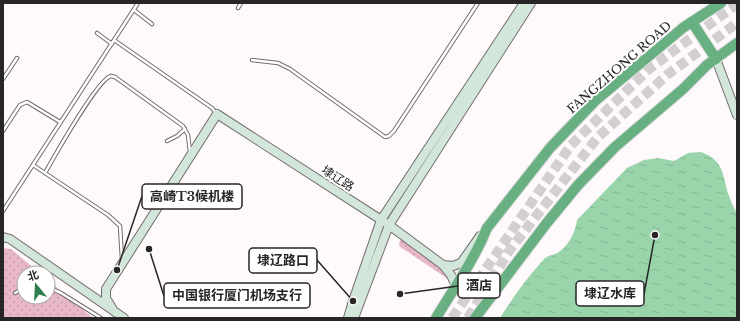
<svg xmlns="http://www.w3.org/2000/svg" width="740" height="321" viewBox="0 0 740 321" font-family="'Libre Baskerville','Noto Sans SC',serif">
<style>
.park{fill:url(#park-dots)}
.water{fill:url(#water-ripples)}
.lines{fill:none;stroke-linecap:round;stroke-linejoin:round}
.highway-tunnel{stroke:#d3cfd0;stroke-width:10;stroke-dasharray:10 5;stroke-linecap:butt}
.lane-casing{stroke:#726c6e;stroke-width:4.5}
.secondary-casing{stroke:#726c6e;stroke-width:10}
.highway-casing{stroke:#d8d8d8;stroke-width:12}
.lane{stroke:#fff;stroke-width:2.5}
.secondary{stroke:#d2e7d9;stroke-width:8}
.highway{stroke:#68b081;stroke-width:10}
.labels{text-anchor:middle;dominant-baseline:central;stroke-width:4;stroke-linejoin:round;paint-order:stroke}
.street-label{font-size:12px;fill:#282526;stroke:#fff}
.leader{fill:none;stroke:#282526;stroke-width:1.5}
.callout-dot{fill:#282526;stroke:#fff;stroke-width:1.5}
.callout{fill:#fff;stroke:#282526;stroke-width:1.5}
.callout-label{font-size:13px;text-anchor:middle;font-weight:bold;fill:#282526}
</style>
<defs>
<pattern id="park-dots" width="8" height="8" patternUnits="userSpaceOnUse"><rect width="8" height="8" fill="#e8b7c8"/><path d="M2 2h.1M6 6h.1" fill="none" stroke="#c79dac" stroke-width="1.8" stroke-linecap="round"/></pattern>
<pattern id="water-ripples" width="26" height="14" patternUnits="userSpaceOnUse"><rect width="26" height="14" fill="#99d4ab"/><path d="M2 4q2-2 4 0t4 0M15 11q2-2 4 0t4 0" fill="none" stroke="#84b693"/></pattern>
</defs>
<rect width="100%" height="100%" fill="#fef9fb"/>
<g class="park">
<path d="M400,240L404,241L443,269L451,281L399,246Z"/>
<path d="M3,248L11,249L40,273H24V297H48V280L93,318H3Z"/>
</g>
<path class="water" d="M701,152C725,161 722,175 729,196C731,202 734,208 737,213V318H500C513,297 528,276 545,258C549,255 555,255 559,252C570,244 575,232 577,220L627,168L644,160L658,158L674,161L688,153Z"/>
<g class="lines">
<g class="highway-tunnel">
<path d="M452,318L571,145L649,69L737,4"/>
<path d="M468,318L509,251L597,138L667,75L737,23"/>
</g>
<g class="lane-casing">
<g id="lane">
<path d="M238,8L241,3"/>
<path d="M134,10L152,24"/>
<path d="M97,33L112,44"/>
<path d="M114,40L212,108L216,113"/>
<path d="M252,60L278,63L290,69L385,137L389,136L394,131L478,3"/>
<path d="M3,79L17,58"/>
<path d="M3,131L20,105L27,102L60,122"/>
<path d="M167,141L177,136L185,129"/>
<path d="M33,165L108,215L120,226L122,259"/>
<path d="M45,173C54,157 98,79 111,76L115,77L183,126L188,135L190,152"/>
<path d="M3,211L138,3"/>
<path d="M48,287L61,293L101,318"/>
<path d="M15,293L24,288"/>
</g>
</g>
<g class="secondary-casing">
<g id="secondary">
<path d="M716,59L737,115"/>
<path d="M3,237L10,239L124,318"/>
<path d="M443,265L453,266L461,263L480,236"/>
<path d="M112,308L106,298V289L217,114L389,225L443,265L451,275L456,286"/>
<path d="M348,318L353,301L381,220L524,3"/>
<path d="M354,318L389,225L531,3"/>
</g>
</g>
<g class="highway-casing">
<g id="highway">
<path d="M692,22L716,59"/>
<path d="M436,318C454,288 474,260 487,228L550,148L595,101L684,27L721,3"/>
<path d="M475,318L546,224L578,185L615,147L683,89L707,65L737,43"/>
</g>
</g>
<use href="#lane" class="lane"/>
<use href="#secondary" class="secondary"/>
<use href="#highway" class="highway"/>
</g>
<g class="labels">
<g class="street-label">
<text transform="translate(619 67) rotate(-41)">FANGZHONG ROAD</text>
<text transform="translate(338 178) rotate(33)">埭辽路</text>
</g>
</g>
<path class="leader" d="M117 270L142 196M353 301L317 260M400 294L458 286M655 235L644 294M149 249L164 296"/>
<g class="callout-dot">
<circle cx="117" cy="270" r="4"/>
<circle cx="353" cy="301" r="4"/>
<circle cx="400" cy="294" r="4"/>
<circle cx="655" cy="235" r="4"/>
<circle cx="149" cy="249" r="4"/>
</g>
<g class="callout">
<rect x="142" y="184" width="100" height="25" rx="4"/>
<rect x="249" y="248" width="68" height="25" rx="4"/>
<rect x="458" y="273" width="42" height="25" rx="4"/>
<rect x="576" y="281" width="68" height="25" rx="4"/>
<rect x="164" y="283" width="146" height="25" rx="4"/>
</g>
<g class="callout-label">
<text x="192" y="201">高崎T3候机楼</text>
<text x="283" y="265">埭辽路口</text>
<text x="479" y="290">酒店</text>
<text x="610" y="298">埭辽水库</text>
<text x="237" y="300">中国银行厦门机场支行</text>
</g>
<rect width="740" height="321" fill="none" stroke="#282526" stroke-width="8"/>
<g transform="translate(36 285) rotate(342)"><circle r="19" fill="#ffffff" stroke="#a9a8a8"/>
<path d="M0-3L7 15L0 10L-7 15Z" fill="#2e7e4f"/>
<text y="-6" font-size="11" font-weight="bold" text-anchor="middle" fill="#282526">北</text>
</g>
</svg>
